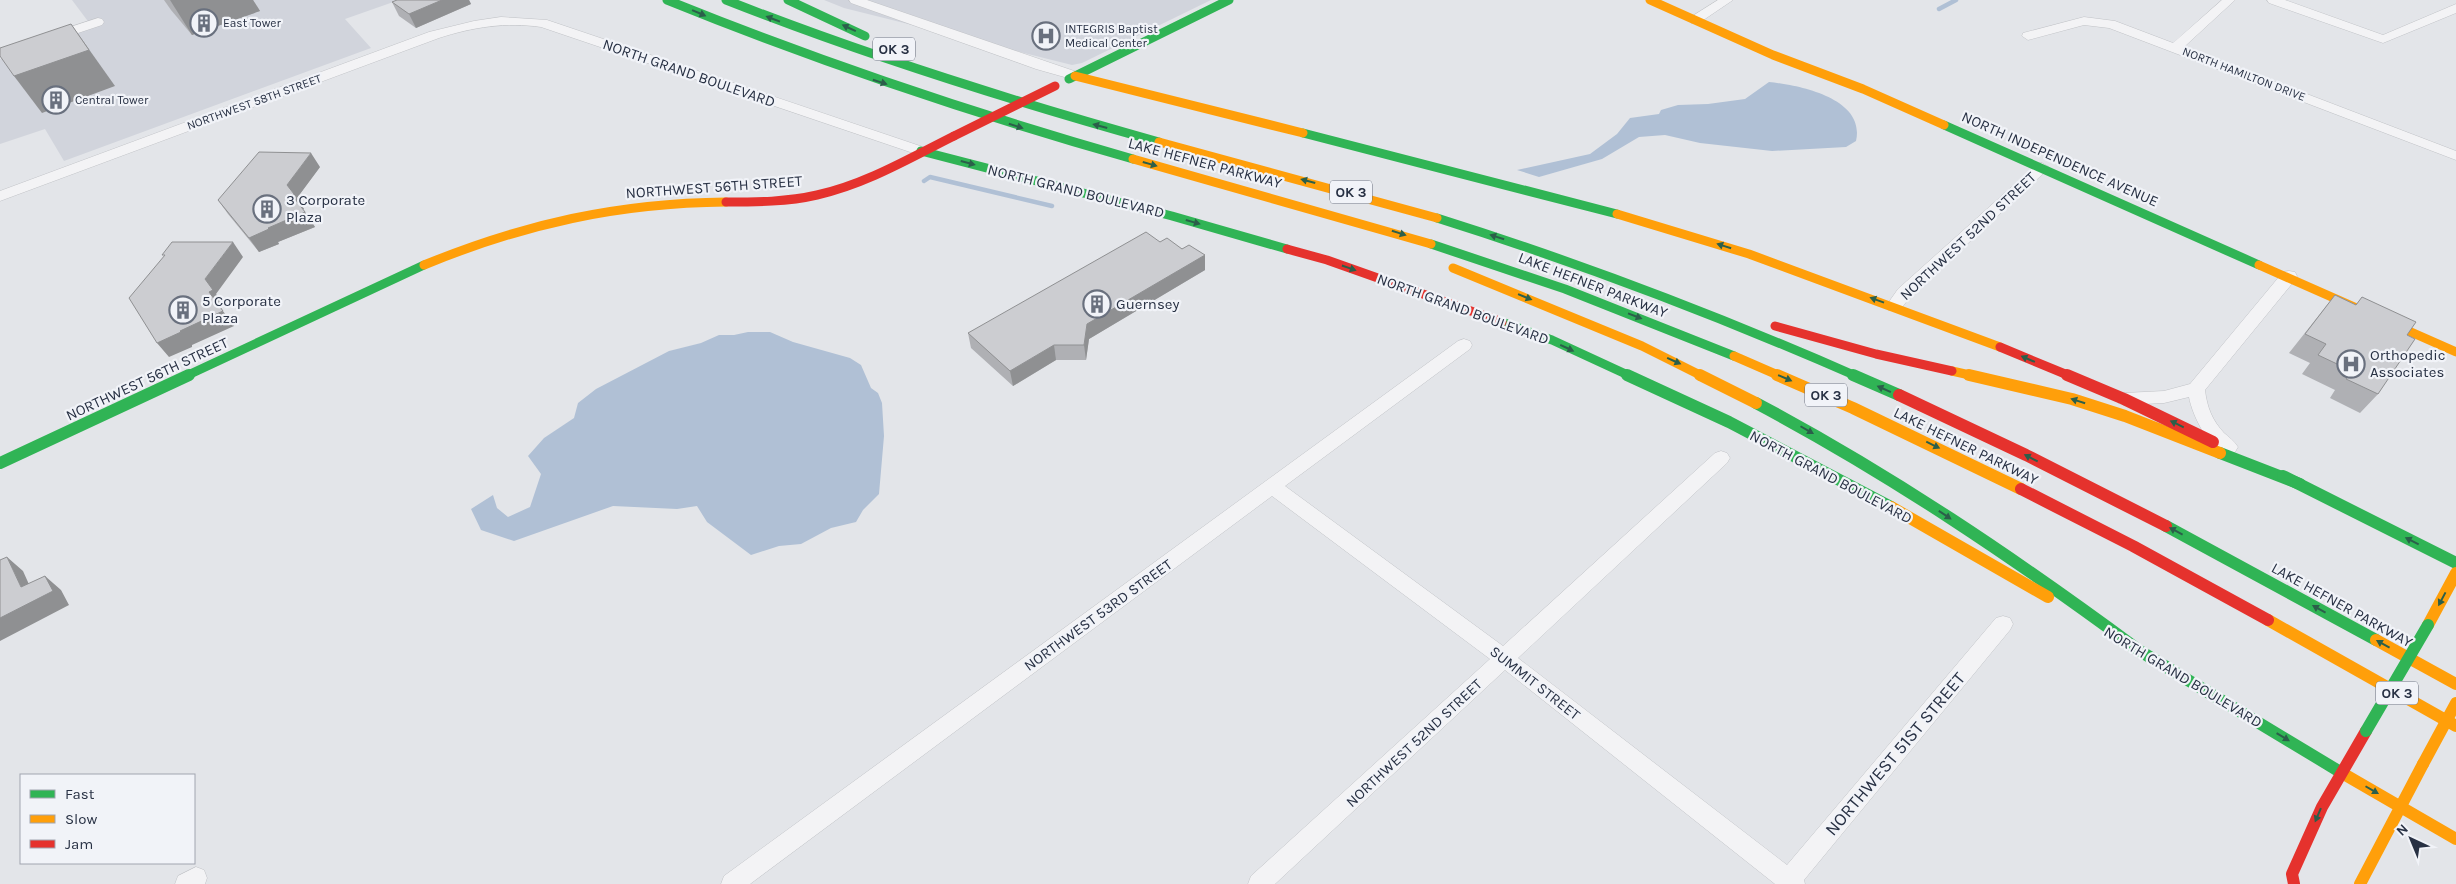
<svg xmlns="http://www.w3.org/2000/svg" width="2456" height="884" viewBox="0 0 2456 884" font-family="Karla,sans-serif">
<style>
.built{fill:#d1d4dc}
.water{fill:#b0c0d5}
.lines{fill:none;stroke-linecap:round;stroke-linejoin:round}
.stream{stroke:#b0c0d5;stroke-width:4.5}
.street-casing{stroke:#c1c3c7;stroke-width:1}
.street{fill:#f3f3f5;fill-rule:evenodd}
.fast-far1{stroke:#30b455;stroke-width:9}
.fast{stroke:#30b455;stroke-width:12}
.slow-far1{stroke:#ff9f0a;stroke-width:9}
.slow{stroke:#ff9f0a;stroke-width:12}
.jam-far1{stroke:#e5322d;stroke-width:9}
.jam{stroke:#e5322d;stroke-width:12}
.fast-bridge{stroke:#30b455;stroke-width:12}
.slow-bridge{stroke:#ff9f0a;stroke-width:12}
.jam-bridge{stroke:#e5322d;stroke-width:9}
.wall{fill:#afb0b4}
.shaded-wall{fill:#8f9092}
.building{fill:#cccdd1;stroke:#8f9092}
.oneway{fill:#2b5f4a}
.labels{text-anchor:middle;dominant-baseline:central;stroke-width:4.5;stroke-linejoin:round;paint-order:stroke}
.far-poi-label{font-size:12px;fill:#283144;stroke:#f1f3f8;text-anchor:start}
.far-street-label{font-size:12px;fill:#283144;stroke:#f1f3f8}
.shield{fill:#f1f3f8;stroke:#646b7a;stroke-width:1}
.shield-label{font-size:14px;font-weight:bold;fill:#283144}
.street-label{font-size:15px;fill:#283144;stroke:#f1f3f8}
.poi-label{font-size:15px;fill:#283144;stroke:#f1f3f8;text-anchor:start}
.near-street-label{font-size:18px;fill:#283144;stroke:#f1f3f8}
</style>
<rect width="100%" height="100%" fill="#e3e5e9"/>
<g class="built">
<path d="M72,0H399L345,19L371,48L64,161L45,129L0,144V59L93,28Z"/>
<path d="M824,0H1211L1082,63L1072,65L844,8Z"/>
</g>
<g class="water">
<path d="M1769,82C1798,85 1866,98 1856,141L1846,147L1772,151L1700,143L1665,135L1639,137L1602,159L1539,177L1517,170L1590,154L1617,134L1630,118L1659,114L1661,110L1678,105L1708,104L1745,99Z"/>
<path d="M748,332H770L793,342L850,358L861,365L871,388L878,393L882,403L884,436L879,494L863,510L856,522L831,528L801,544L779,546L751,555L707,522L697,506L677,509L613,506L514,541L481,530L471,509L493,495L497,508L508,517L530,507L541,474L528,456L544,438L574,418L578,403L596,389L669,351L701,343L719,335H734Z"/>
</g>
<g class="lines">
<g class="stream">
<path d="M1939,9L1956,0"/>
<path d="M924,181L930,177L1052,206"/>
</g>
<g class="street-casing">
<g id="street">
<path d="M849,0H867L1080,73L1082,76L1075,80L1036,69L851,3Z"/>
<path d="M1718,0H1733L1699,23H1691L1689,20L1691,17Z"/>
<path d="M2222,0H2235L2184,47L2456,151V160L2109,28L2084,25L2028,40L2022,36L2023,33L2084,17L2115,21L2173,43Z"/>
<path d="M2267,0H2285L2383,35L2456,4V13L2383,43L2269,3Z"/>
<path d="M501,17L547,20L926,148L928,151L921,155L916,154L541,27C506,22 473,27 439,38L0,201V191L429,32L474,21Z"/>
<path d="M98,18L102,19L104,22L102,25L54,41L48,37L49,34Z"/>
<path d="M2042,163L2049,167L2047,170L1910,297L1900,310H1888L1886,306L1898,289L2037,164Z"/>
<path d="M2289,271L2295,272L2297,276L2295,280L2205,390C2207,407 2212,420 2224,433C2229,437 2234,441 2238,447L2235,452C2212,459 2192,415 2189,397L2164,403L2124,405L2118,403L2116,399L2118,395L2124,393L2164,391L2190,384L2283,272Z"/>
<path d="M1464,339L1470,341L1472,345L1470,349L1285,486L1503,646L1715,453L1721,451L1727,453L1730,458L1727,463L1518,658L1787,865L1996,618L2003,616L2010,618L2013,624L2010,630L1804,880L1805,884H1775L1505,670L1275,884H1248L1251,876L1490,659L1272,496L750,884H721L724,876L1458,341Z"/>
<path d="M196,867L204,870L207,878L205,884H175L178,876Z"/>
</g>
</g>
<use href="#street" class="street"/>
<g class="fast-far1">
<path d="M667,0C820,62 975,114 1133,159"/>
<path d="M726,0C868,56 1012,101 1159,142"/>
<path d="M788,0L865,36"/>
<path d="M1069,79L1229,0"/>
<path d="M1944,125L2259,265"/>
<path d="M1303,133L1617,214"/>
<path d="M921,151L1172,216L1287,249"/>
<path d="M1437,218C1580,263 1719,316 1856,376"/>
<path d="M1431,244L1565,289L1734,356"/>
<path d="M1502,322L1552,340L1630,376"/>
<path d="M186,376L424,265"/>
</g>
<g class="fast">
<path d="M1627,375L1729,422L1891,507"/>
<path d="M1853,375L1899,395"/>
<path d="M1756,403C1890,474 2014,558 2136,648"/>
<path d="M2220,453L2300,484"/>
<path d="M0,463L189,375"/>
<path d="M2283,476L2456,563"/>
<path d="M2166,526L2376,640"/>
<path d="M2120,639L2342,773"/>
</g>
<g class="slow-far1">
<path d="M1650,0L1773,55L1863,89L1944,125"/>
<path d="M1075,76L1303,133"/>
<path d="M1159,142L1437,218"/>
<path d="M1133,159L1431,244"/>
<path d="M1617,214L1749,254L2000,347"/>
<path d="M424,265C524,224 618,203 726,202"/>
<path d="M2259,265L2456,352"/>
<path d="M1453,268L1642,346L1702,376"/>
<path d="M1734,356L1780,376"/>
<path d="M1952,371L1974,376"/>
</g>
<g class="slow">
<path d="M1700,375L1756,403"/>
<path d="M1777,375L1853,408L2021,489"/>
<path d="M1969,375L2072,399L2125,416L2220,453"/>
<path d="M1891,507L2048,597"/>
<path d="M2268,620L2456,726"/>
<path d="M2428,625L2456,573"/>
<path d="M2376,640L2456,684"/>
<path d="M2342,773L2456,839"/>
<path d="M2360,884L2423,764"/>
</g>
<g class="jam-far1">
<path d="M726,202C757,202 787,202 817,195C866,184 910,158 954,136"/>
<path d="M1287,249L1327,260L1502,322"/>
<path d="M1775,326L1876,354L1952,371"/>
<path d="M2000,347L2070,376"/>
</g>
<g class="jam">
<path d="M2067,375L2124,399L2213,442"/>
<path d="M1899,395L2026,455L2166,526"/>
<path d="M2021,489L2133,546L2268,620"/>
<path d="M2294,884L2292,874L2322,807L2366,731"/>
</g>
<path class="fast-bridge" d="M2366,731L2428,625"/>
<path class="slow-bridge" d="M2423,764L2456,703"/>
<path class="jam-bridge" d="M954,136L1055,86"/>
</g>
<g class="wall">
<path d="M164,0H253L260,11L192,35L171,10Z"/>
<path d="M397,0H469L471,4L416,28L399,16L392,2Z"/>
<path d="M320,167L297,198L304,209H303L315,227L278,242L279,244L259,252L228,214L218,200Z"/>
<path d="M1160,242L1205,255V270L1089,339L1086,360H1056L1013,386L971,348L968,333Z"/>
<path d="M2335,295L2356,305L2362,297L2407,335L2378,394L2360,413L2330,398L2335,390L2302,374L2310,363L2289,353Z"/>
</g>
<g class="shaded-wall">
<path d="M170,0H253L260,11L192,35Z"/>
<path d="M442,0H469L471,4L416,28L409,14Z"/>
<path d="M71,24L115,86L42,113L14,76Z"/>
<path d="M311,153L320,167L297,198L304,209L301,210L292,195L287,185Z"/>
<path d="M305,212L315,227L278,242L279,244L259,252L249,238L268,228Z"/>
<path d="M233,242L243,257L216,294L224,305L220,307L234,326L192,345V347L169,357L157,343L180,331L209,292L205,279Z"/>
<path d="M1205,255V270L1089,339L1086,360L1084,345L1087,324Z"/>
<path d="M1054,345L1056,360L1013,386L1010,371Z"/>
<path d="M7,557L23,571L36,600L45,576L61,590L69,605L0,641V618L21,587Z"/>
</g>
<g class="building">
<path d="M397,0H442L409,14L392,2Z"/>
<path d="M71,24L89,50L14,76L0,56V48Z"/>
<path d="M259,152L311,153L287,185L294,194L292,195L305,212L268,228L269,229L249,238L218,200Z"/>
<path d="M1146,232L1160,242L1167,238L1182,249L1189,245L1205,255L1087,324L1084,345H1054L1010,371L968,333Z"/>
<path d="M172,242H233L205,279L213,290L209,292L223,311L180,331L181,332L157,343L129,298L165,255H162Z"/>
<path d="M2335,295L2356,305L2362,297L2416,322L2407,335L2415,339L2378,394L2346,379L2352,371L2318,355L2326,344L2305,334Z"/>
<path d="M7,557L21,587L45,576L53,591L0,618V560Z"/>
</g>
<defs><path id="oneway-solid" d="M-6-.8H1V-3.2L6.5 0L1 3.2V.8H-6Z" transform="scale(1.25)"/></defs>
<g class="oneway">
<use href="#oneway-solid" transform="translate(699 13) rotate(23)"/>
<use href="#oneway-solid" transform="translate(773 19) rotate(-159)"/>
<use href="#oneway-solid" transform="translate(849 28) rotate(-155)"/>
<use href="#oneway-solid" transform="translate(880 82) rotate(18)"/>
<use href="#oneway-solid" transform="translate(1016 126) rotate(17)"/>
<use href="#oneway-solid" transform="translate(1100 126) rotate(-165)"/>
<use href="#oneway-solid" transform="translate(968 163) rotate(15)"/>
<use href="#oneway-solid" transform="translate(1150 164) rotate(16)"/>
<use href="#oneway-solid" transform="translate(1308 181) rotate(-165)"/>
<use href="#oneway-solid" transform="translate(1193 222) rotate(16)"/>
<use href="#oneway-solid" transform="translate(1399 233) rotate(18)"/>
<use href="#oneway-solid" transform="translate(1497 237) rotate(-162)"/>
<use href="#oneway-solid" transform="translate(1724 246) rotate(-162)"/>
<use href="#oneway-solid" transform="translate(1349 268) rotate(19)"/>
<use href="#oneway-solid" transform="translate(1525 297) rotate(22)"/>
<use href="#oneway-solid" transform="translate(1877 300) rotate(-160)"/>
<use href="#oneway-solid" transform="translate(1635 316) rotate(21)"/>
<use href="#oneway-solid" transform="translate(1567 348) rotate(25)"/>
<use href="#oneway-solid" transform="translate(2028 359) rotate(-157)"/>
<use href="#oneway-solid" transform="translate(1674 361) rotate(24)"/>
<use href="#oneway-solid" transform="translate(1785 378) rotate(23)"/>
<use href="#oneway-solid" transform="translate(1884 389) rotate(-156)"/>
<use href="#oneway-solid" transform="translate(2078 401) rotate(-162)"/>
<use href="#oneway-solid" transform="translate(2177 424) rotate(-154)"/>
<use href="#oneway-solid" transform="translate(1807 430) rotate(30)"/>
<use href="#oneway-solid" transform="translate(1933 445) rotate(26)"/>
<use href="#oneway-solid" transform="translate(2031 458) rotate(-153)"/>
<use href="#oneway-solid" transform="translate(1945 515) rotate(34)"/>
<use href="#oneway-solid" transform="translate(2176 531) rotate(-152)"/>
<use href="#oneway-solid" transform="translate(2412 541) rotate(-153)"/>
<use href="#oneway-solid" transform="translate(2442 599) rotate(118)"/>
<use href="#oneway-solid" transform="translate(2319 609) rotate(-151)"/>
<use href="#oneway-solid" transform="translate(2383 644) rotate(-151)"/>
<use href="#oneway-solid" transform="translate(2283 737) rotate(31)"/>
<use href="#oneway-solid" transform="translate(2372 790) rotate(30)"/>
<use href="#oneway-solid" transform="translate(2318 815) rotate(113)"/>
</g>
<defs>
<g id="building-ring" transform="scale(1.4375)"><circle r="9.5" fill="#f1f3f8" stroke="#69707e" stroke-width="1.5"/><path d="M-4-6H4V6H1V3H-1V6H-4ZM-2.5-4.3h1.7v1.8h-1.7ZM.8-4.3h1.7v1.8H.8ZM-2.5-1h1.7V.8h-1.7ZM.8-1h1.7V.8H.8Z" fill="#69707e"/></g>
<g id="hospital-ring" transform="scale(1.4375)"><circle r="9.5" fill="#f1f3f8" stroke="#69707e" stroke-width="1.5"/><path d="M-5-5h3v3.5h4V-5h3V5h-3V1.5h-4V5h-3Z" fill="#69707e"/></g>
</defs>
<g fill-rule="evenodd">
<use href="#building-ring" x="204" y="23"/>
<use href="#hospital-ring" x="1046" y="36"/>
<use href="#building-ring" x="56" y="100"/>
<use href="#building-ring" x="267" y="209"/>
<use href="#building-ring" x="1097" y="304"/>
<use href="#building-ring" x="183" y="310"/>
<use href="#hospital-ring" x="2351" y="364"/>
</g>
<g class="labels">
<g class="far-poi-label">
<text x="223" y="23">East Tower</text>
<text x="1065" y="29">INTEGRIS Baptist<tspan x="1065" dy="14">Medical Center</tspan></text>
<text x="75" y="100">Central Tower</text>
</g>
<g class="far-street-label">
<text transform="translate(2244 74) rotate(21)">NORTH HAMILTON DRIVE</text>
<text transform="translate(254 102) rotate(-20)">NORTHWEST 58TH STREET</text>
</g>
<g class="shield">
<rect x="873" y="37.5" width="42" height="23" rx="4"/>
<rect x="1330" y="180.5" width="42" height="23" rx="4"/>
<rect x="1805" y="383.5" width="42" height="23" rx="4"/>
<rect x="2376" y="681.5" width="42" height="23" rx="4"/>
</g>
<g class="shield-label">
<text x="894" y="49">OK 3</text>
<text x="1351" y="192">OK 3</text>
<text x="1826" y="395">OK 3</text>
<text x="2397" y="693">OK 3</text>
</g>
<g class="street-label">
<text transform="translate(689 73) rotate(19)">NORTH GRAND BOULEVARD</text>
<text transform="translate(2060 159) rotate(24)">NORTH INDEPENDENCE AVENUE</text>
<text transform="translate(1205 163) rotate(15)">LAKE HEFNER PARKWAY</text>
<text transform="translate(714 187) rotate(-4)">NORTHWEST 56TH STREET</text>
<text transform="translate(1076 191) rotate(14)">NORTH GRAND BOULEVARD</text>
<text transform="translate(1968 236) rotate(-43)">NORTHWEST 52ND STREET</text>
<text transform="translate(1593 285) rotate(21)">LAKE HEFNER PARKWAY</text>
<text transform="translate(1463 309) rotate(20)">NORTH GRAND BOULEVARD</text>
<text transform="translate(147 379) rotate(-25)">NORTHWEST 56TH STREET</text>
<text transform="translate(1966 446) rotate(26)">LAKE HEFNER PARKWAY</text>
<text transform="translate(1831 477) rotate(28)">NORTH GRAND BOULEVARD</text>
<text transform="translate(2342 605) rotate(29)">LAKE HEFNER PARKWAY</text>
<text transform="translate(1098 615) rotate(-36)">NORTHWEST 53RD STREET</text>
<text transform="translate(2183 677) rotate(31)">NORTH GRAND BOULEVARD</text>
<text transform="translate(1535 683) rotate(38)">SUMMIT STREET</text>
<text transform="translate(1414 743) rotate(-43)">NORTHWEST 52ND STREET</text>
</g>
<g class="poi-label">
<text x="286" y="200">3 Corporate<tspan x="286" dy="17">Plaza</tspan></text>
<text x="202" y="301">5 Corporate<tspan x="202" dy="17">Plaza</tspan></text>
<text x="1116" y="304">Guernsey</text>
<text x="2370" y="355">Orthopedic<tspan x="2370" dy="17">Associates</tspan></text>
</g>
<g class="near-street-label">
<text transform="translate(1895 754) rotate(-50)">NORTHWEST 51ST STREET</text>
</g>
</g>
<rect x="20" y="774" width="175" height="90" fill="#f1f3f8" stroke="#a1a5b0"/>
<rect x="30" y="790" width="25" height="8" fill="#30b455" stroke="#a1a5b0"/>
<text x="65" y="799" font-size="15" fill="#283144">Fast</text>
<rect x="30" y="815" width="25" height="8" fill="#ff9f0a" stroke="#a1a5b0"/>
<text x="65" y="824" font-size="15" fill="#283144">Slow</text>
<rect x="30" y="840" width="25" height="8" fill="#e5322d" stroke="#a1a5b0"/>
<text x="65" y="849" font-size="15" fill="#283144">Jam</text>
<g transform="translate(2411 839) rotate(316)" stroke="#f1f3f8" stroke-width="4" paint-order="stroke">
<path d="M0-4L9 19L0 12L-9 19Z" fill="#283144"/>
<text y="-8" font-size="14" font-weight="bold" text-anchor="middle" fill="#283144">N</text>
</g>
</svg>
